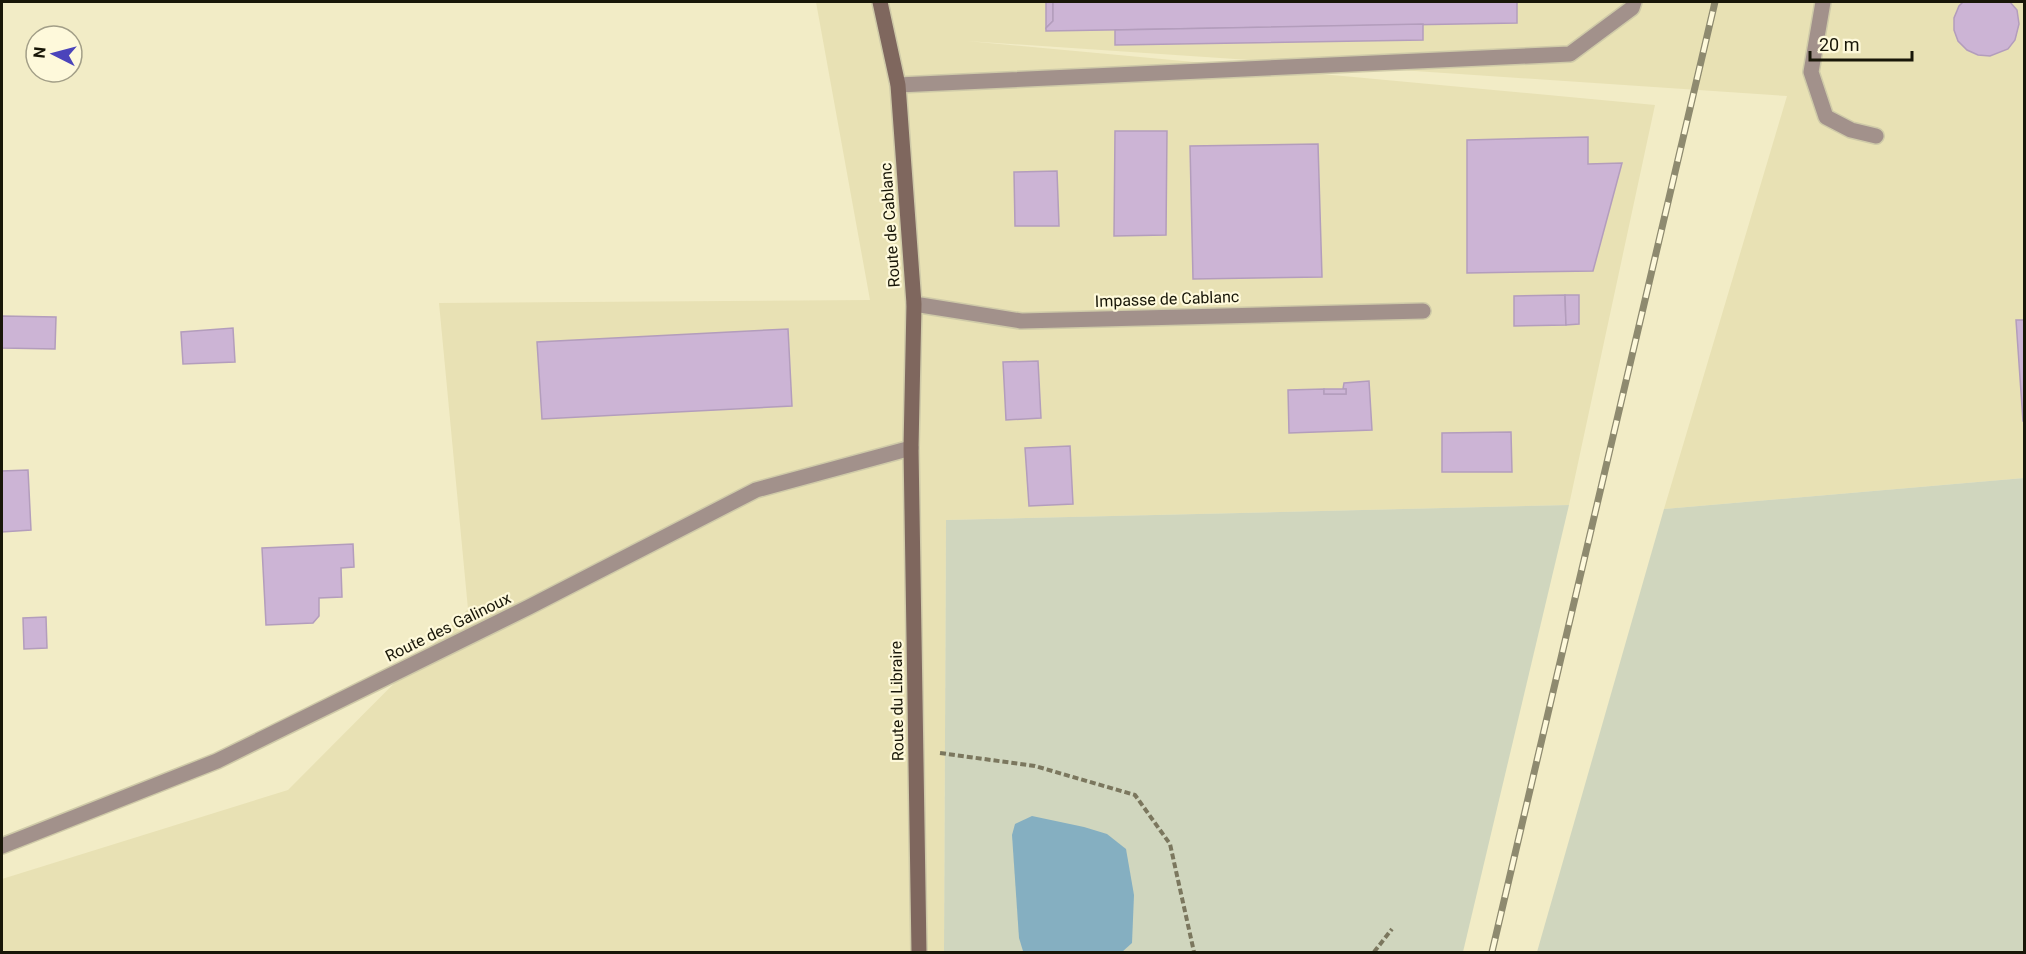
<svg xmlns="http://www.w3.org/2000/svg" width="2026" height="954" viewBox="0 0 2026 954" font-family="Roboto,sans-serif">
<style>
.built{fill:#e8e1b4}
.green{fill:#d0d6be}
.water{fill:#85afc1}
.building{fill:#ccb4d5;stroke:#b39dbc;stroke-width:1.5}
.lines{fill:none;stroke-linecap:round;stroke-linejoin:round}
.lane-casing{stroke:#cfcaa8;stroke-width:18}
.street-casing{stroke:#cfcaa8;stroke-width:18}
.secondary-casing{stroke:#cfcaa8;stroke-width:18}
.path{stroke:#7b775e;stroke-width:4;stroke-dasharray:6 3;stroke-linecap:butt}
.lane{stroke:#a2918b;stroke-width:15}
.street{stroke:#a2918b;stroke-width:15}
.secondary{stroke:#7f675e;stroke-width:15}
.rail-casing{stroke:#8e8a6f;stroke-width:7}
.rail{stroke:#fef9db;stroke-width:4.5;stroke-dasharray:14;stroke-linecap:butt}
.labels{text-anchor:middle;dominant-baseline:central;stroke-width:4.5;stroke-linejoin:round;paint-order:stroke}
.street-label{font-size:16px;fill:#181608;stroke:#fef9db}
</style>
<rect width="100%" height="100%" fill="#f2ecc6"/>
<path class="built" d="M816,2H2024V478L1664,509L1787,96L967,41L1655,105L1569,505L946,520L944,952H2V879L288,790L468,609L439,303L870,300Z"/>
<g class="green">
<path d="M2024,478V952H1537L1664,509Z"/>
<path d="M1569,505L1463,952H944L946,520Z"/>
</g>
<path class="water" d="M1032,816L1084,827L1107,834L1126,849L1134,895L1132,943L1122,952L1023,951L1019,938L1012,835L1015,824Z"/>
<g class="building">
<path d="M1046,2H1053V21L1046,28Z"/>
<path d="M1053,2H1517V23L1046,31V28L1053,21Z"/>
<path d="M1963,2H2010L2017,10L2019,24L2015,40L2008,49L1990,56L1978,55L1967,50L1958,41L1954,30V18L1959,6Z"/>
<path d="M1423,24V40L1115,45V30Z"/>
<path d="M1115,131H1167L1166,235L1114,236Z"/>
<path d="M1588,137V164L1622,163L1593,271L1467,273V140Z"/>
<path d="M1318,144L1322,277L1193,279L1190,146Z"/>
<path d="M1057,171L1059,226H1015L1014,172Z"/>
<path d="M1565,295L1566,325L1514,326V296Z"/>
<path d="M1565,295H1579V324L1566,325Z"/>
<path d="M2,316L56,317L55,349L2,348Z"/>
<path d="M2016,320H2024V421H2023Z"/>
<path d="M233,328L235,362L183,364L181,332Z"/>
<path d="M788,329L792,406L542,419L537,342Z"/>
<path d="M1038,361L1041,418L1006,420L1003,362Z"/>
<path d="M1369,381L1372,430L1289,433L1288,390L1324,389V394H1346V389H1343L1344,383Z"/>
<rect x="1324" y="389" width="22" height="5"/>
<path d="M1511,432L1512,472H1442V433Z"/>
<path d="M1070,446L1073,504L1029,506L1025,448Z"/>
<path d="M28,470L31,530L2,532V471Z"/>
<path d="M353,544L354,567L341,568L342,597L319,598V616L313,623L266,625L262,548Z"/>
<path d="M46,617L47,648L24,649L23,618Z"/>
</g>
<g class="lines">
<g class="lane-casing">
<g id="lane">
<path d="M1823,2L1811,72L1826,117L1851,130L1876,136"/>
<path d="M898,85L1570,54L1632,8L1634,2"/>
</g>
</g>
<g class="street-casing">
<g id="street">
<path d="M914,304L1021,321L1423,311"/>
<path d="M2,846L217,761L529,607L756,490L911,448"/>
</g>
</g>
<g class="secondary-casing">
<path id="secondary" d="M880,2L898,85L914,304L911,448L919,952"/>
</g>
<g class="path">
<path d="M940,753L1035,766L1135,795L1170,844L1194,952"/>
<path d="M1374,952L1392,929"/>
</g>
<use href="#lane" class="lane"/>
<use href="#street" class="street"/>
<use href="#secondary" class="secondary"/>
<g class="rail-casing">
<path id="rail" d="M1492,952L1715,2"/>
</g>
<use href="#rail" class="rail"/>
</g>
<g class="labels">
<g class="street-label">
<text transform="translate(890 225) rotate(-94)">Route de Cablanc</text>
<text transform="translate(1167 299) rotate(-2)">Impasse de Cablanc</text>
<text transform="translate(448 627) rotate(-26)">Route des Galinoux</text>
<text transform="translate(897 701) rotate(-91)">Route du Libraire</text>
</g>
</g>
<rect width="2026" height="954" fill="none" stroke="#181608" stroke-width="6"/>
<g transform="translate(54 54) rotate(276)"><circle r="28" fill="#fef9db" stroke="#a29e87" stroke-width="1.5"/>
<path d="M0-4.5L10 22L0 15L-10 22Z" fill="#4b44bb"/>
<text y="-9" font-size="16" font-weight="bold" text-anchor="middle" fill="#181608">N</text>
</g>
<path d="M1810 51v9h102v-9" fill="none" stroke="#181608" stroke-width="3"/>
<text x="1819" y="51" font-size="18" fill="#181608" stroke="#fef9db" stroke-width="4.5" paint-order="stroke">20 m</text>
</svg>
